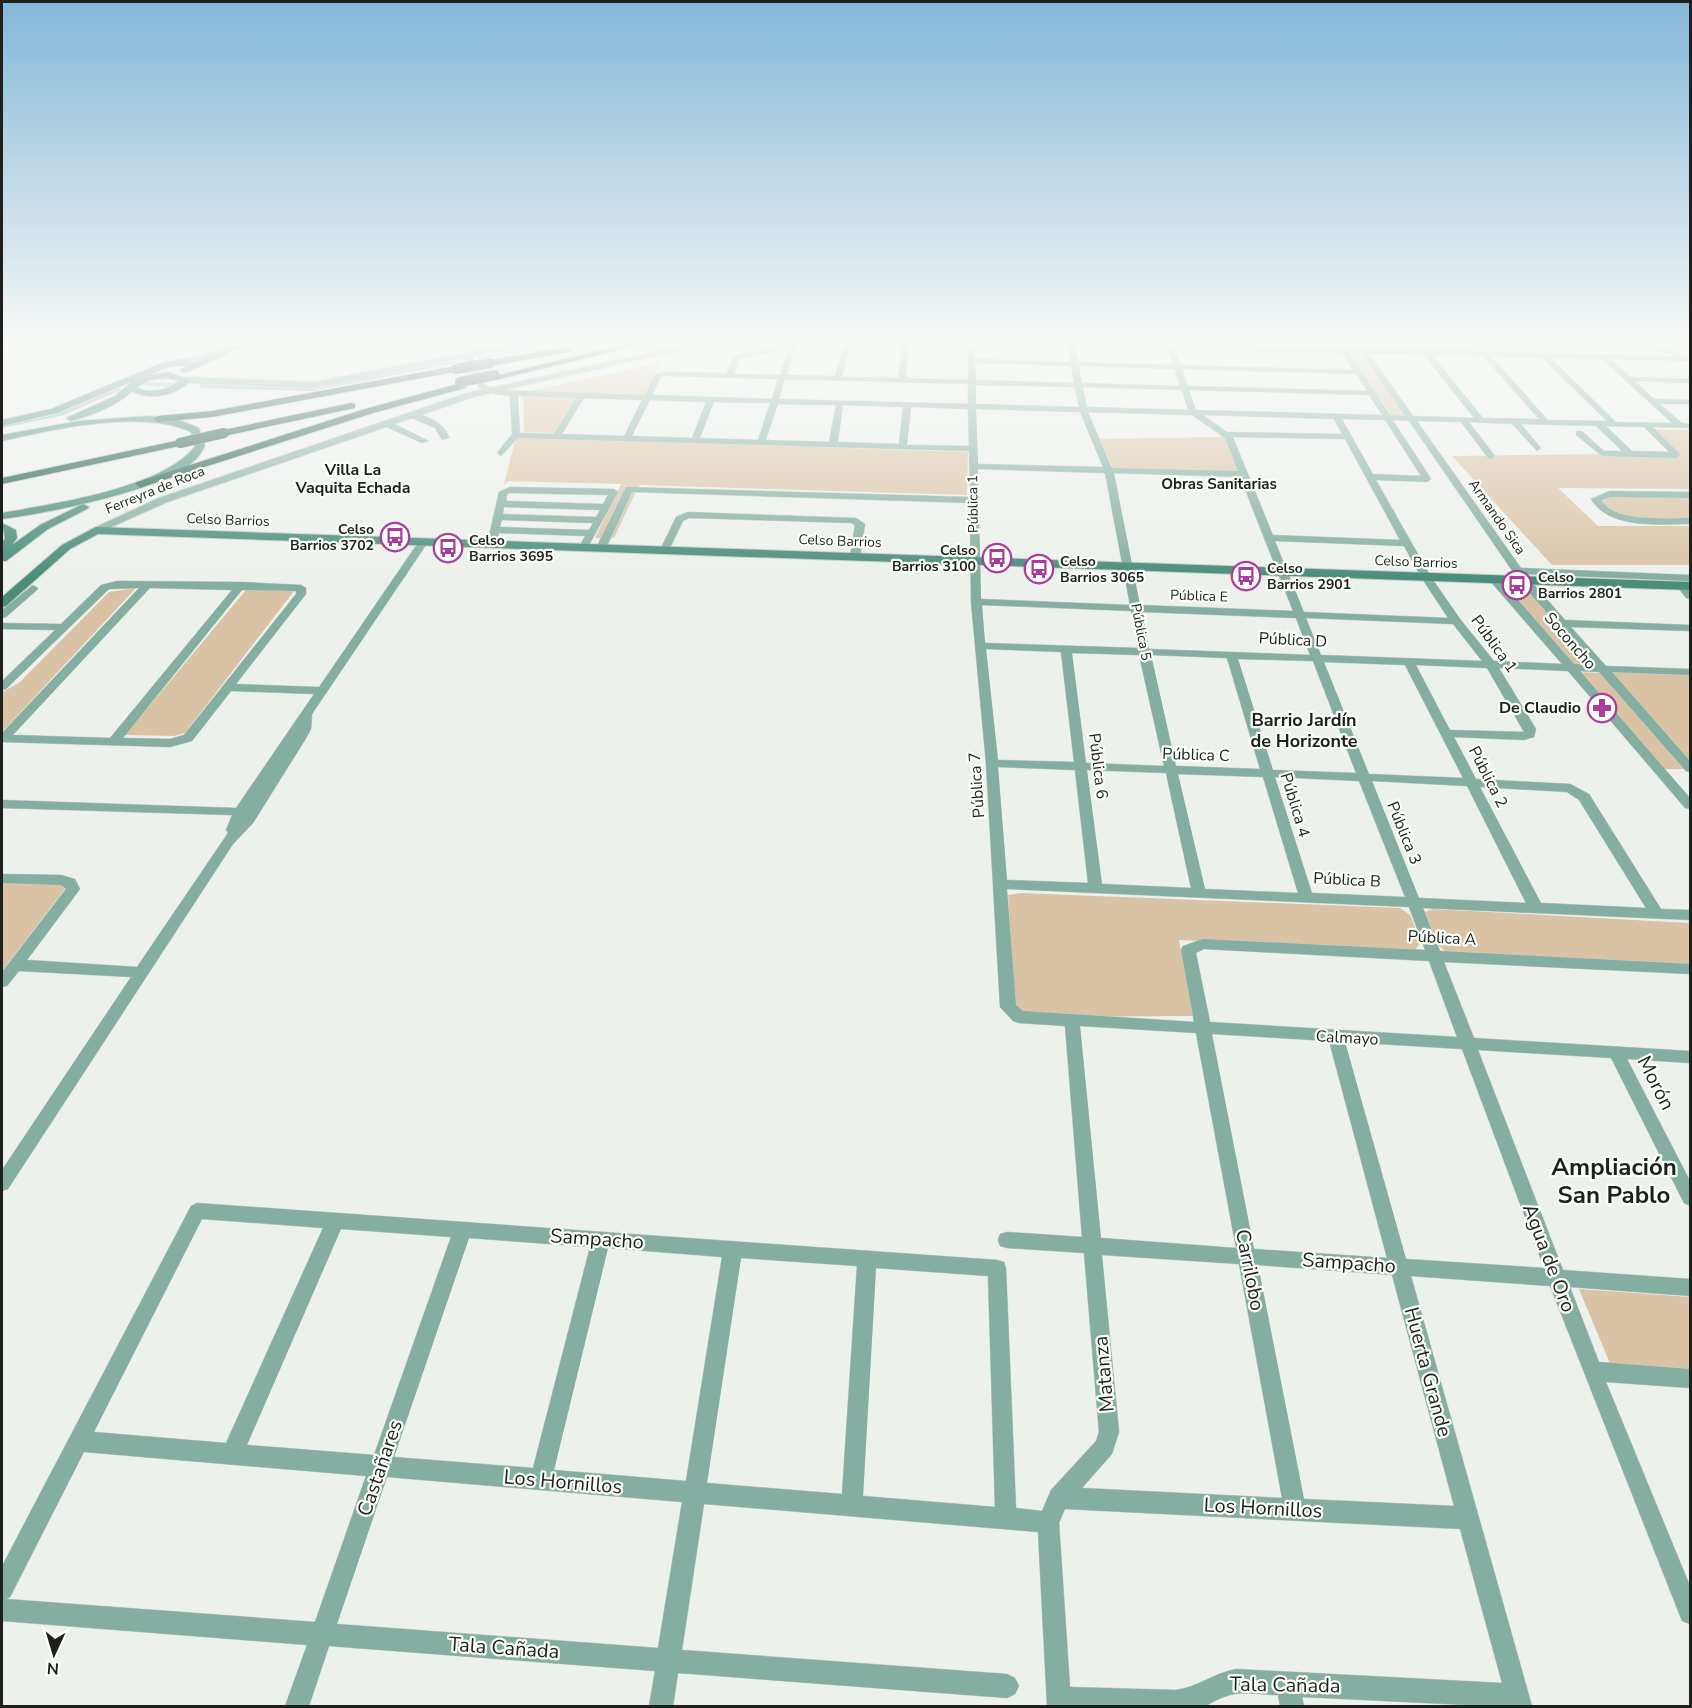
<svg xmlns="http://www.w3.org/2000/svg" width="1692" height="1708" viewBox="0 0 1692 1708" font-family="'Nunito Sans',sans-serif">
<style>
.green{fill:#dac3a5}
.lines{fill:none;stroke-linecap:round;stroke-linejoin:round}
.canal{fill:#8ebcc2;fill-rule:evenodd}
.minor-casing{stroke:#c8cbc7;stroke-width:1}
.tertiary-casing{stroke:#c8cbc7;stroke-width:2}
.secondary-casing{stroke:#c8cbc7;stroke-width:2}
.motorway-casing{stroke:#c8cbc7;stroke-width:2}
.minor{fill:#84aea1;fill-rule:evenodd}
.tertiary{fill:#84aea1;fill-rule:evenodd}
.secondary{fill:#4a8d7b;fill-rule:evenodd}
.motorway{fill:#1f5a4b;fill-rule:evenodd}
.motorway-bridge-casing{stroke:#c8cbc7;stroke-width:11;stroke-linecap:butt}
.motorway-bridge{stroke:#1f5a4b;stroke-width:10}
.labels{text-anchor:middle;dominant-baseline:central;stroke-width:4.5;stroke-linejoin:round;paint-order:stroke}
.far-street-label{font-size:14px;fill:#1f201e;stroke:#fafff9}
.far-poi-label{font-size:14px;font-weight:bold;fill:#1f201e;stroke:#fafff9;text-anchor:start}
.far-neighbourhood-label{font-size:15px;font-weight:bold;fill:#1f201e;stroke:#fafff9}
.far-quarter-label{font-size:16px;font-weight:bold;fill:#1f201e;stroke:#fafff9}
.street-label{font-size:16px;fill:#1f201e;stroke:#fafff9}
.poi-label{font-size:16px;font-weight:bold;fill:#1f201e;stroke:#fafff9;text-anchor:end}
.neighbourhood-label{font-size:18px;font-weight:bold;fill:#1f201e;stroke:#fafff9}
.near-street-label{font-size:20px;fill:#1f201e;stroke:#fafff9}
.near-quarter-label{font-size:24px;font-weight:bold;fill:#1f201e;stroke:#fafff9}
</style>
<rect width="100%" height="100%" fill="#edf1ec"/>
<g class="green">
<path d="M1357,340H1416L1426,353L1364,351Z"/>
<path d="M1349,354H1363L1407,416H1392Z"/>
<path d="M660,363L645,395L531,391Z"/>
<path d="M523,395L579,397L556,433L524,432Z"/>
<path d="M1650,429L1690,430V489L1558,488L1598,526H1690V565H1552L1452,456L1598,454L1679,457Z"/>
<path d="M516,437L968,452L967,495L639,485L614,538H595L621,484L508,481L504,485Z"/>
<path d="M1225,437L1239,473L1114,470L1100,439Z"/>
<path d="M1621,494L1690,495V521L1620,517L1597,503L1602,496Z"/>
<path d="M1496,580L1520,581L1596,669H1574Z"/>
<path d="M136,588L2,732V692L19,683L109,592Z"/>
<path d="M246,590L294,591L185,733L174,736L125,735Z"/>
<path d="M1603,669L1690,672V768Z"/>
<path d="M1576,672L1600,673L1686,769H1665Z"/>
<path d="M4,881L60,884L65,889L2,971V882Z"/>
<path d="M1021,893L1400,908L1410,915L1421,942L1415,950L1179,940L1193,1016L1019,1017L1015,1003L1008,895Z"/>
<path d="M1433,909L1690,923V965L1446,952L1439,946L1425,912Z"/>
<path d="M1579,1289L1690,1297V1377L1613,1371Z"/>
</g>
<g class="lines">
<g class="canal">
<path d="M558,340H569L480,360L477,358Z"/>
<path d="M454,360L456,361V363L312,391L202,388L199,386L202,384L312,387Z"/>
<path d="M143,382L171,383L174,385L171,387L141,385V383Z"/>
<path d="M119,387L122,389L121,390L64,415L2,428V424L60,412Z"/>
</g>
<g class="minor-casing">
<g id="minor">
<path d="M237,340H245L219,355L173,365L169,363L214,351Z"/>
<path d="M491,340H497L501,352H495Z"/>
<path d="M778,340H785L791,344L820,340L795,347L787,375L835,376L845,340H851L842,377L898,378L903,340L1067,342V340H1073L1074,342L1166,344L1165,340H1171L1173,344L1421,350L1413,340H1420L1428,350L1690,357V361L1611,359L1630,377L1690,379V383L1635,381L1654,399L1690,400V404H1660L1682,423L1690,424V428L1653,427L1679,453L1680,455L1676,458L1602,456L1576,435V431H1582L1604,451H1622L1596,426L1521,424L1541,448L1537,451L1512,424L1469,422L1495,456L1491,459L1488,458L1461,422L1417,421L1521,568L1690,575V581L1525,574L1565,620L1690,625V631L1571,627L1606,666L1690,669V675L1612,672L1690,761V772L1686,771L1599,672L1580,671L1690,798V809L1685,808L1568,671L1499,668L1536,729L1534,737L1524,740L1454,737L1476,779L1570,784L1589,794L1661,909L1690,910V920L1423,908L1440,951L1690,964V974L1444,962L1474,1038L1690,1051V1063L1627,1059L1690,1181V1206L1684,1203L1611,1058L1478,1050L1563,1270L1690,1279V1296L1570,1287L1599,1362L1690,1369V1388L1606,1382L1690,1586V1624L1682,1621L1550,1286L1411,1276L1532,1706H1487L1302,1697L1304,1706H1280L1278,1695C1246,1694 1235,1688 1206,1706H1047L1038,1532L704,1504L682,1650L1007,1674L1015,1678L1019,1686L1015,1694L1007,1698L678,1673L673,1706H649L655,1671L329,1646L309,1706H285L307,1645L2,1621V1566L191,1206L197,1203L997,1260L1004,1262L1006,1268L1016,1508L1042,1511L1051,1490L1096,1441L1099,1432L1084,1253L1007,1248L1000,1246L998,1240L1000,1234L1007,1232L1082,1237L1065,1026L1019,1023L1013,1021L1000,1007L986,763L971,602L970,503L632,492L606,548L601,551L596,548L626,487L970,497L969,451L518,438L501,456L497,453L512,434L510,396L494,394L479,388L464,356L471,354L485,385L498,390L645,395L655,374L666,372L726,373L734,356L784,345ZM909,342L968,344V380L906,378ZM975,344L1068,346L1070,362L975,359ZM1075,346L1167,348L1173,365L1078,362ZM788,349L780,375L734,374L740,359ZM1175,349L1342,353L1353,370L1180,365ZM1350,353H1362L1405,416L1390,415ZM1369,353L1424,355L1474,418L1413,416ZM1432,355L1483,356L1539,419L1483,418ZM1491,356L1542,358L1607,421L1548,420ZM1551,358L1602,359L1672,423L1616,422ZM975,363L1071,366L1074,383L976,380ZM1079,366L1174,369L1180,386L1082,383ZM1182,369L1356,374L1367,391L1188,386ZM666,376L778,379L772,399L652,395L661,377ZM785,379L968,384V404L779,399ZM976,385L1075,387L1079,407L976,404ZM1083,387L1182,390L1188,410L1087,407ZM1189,390L1369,395L1382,415L1196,410ZM518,396L576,398L554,434L520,433ZM584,398L642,400L624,436L562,434ZM650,400L706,402L692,438L632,436ZM714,402L770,403L758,440L700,438ZM778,404L836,405L829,442L766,440ZM843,405L903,407L899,444L838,442ZM911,407L968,409L969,446L907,445ZM976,409L1080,412L1103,467L978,464ZM1088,412L1192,415L1225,438L1238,471L1112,468ZM1203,415L1334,419L1342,434L1227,432ZM1342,419L1385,420L1421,476L1373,474ZM1393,420L1409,421L1520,582L1593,665L1574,664L1498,577L1494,576L1489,579L1490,581L1562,664L1494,661L1460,619L1431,577L1376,480L1427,482L1431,479ZM1606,426L1644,427L1669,452L1632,451ZM1233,437L1345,439L1400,540L1273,535ZM978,469L1105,473L1130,605L981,599ZM1114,473L1240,477L1293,611L1140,605ZM1275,541L1404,546L1421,577L1448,618L1304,612ZM982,605L1131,611L1138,648L985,643ZM1142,612L1296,618L1310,655L1149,649ZM1306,618L1453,624L1482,661L1321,655ZM986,649L1061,652L1074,762L998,760ZM1072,653L1139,655L1164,766L1086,763ZM1151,655L1227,658L1260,769L1176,766ZM1238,659L1313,661L1356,773L1273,770ZM1324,662L1405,665L1463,778L1369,774ZM1416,665L1487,668L1524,732L1450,730ZM998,767L1075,770L1088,883L1007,880ZM1087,770L1166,773L1191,888L1102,884ZM1178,774L1263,777L1298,893L1205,889ZM1275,777L1359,781L1405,897L1312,893ZM1372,781L1467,786L1526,903L1419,898ZM1480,787L1567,792L1579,800L1646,908L1541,903ZM1007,889L1409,907L1425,950L1203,939L1183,946L1181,950L1194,1022L1023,1011L1016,1005ZM1204,949L1429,961L1457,1037L1210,1022L1196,953ZM1080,1026L1196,1033L1236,1248L1101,1238ZM1212,1034L1329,1041L1387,1258L1254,1249ZM1345,1042L1462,1049L1544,1268L1406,1259ZM202,1219L323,1228L226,1443L94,1432ZM341,1229L451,1237L374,1455L247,1445ZM469,1238L590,1247L533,1468L394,1457ZM608,1248L722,1257L686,1481L554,1470ZM1102,1255L1239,1264L1282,1498L1082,1488L1112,1454L1119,1432ZM741,1258L857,1266L842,1494L707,1483ZM1258,1265L1392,1275L1454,1506L1304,1499ZM876,1268L988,1276L995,1507L863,1496ZM84,1452L366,1476L315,1622L6,1599L10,1597ZM387,1477L682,1502L658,1648L337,1624ZM1065,1509L1460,1529L1502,1683L1236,1669C1214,1673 1198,1687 1176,1690L1070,1687L1059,1523Z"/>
<path d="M1623,340H1633L1681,354L1677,356Z"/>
<path d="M409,413C424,413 446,423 449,438L442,440L435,428L409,417Z"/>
<path d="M384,422H390L429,441L422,443L384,426Z"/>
<path d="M510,487L614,489L618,492L587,549L579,547L585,536L499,533L495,546H489L487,544L499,492ZM510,493L608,495L603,504L506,501L507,494ZM504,507L600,510L596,517L503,514ZM502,520L593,523L589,530L500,527Z"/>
<path d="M1610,491L1690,492V498L1611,497L1601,500C1615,523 1667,518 1690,518V524C1660,524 1609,530 1591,499Z"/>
<path d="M688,512L856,518L865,524L860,557L855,560L850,557L855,525L851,523L689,518L683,521L668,552H662L660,550L676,517Z"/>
<path d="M420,540L428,542L312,714L311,729L305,740L253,823L233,844L8,1189L2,1191V1170L131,977L19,971L7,986L2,987V972L66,889L61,885L2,883V874L61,875L75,879L80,889L27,960L137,967L228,833L226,830L232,815L2,808V800L236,808L314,694L231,691L192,741L170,747L2,742V733L139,588L109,589L6,689L2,690V681L55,630L2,629V623L61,624L101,585L117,581L241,582L301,585L306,588V594L236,684L319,687ZM150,588L232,590L110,738L13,735ZM242,590L296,591V594L184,735L170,739L123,738Z"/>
<path d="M1682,583L1690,590V599L1686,598L1677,586Z"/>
<path d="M33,585L38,588L37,590L6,617L2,618V610Z"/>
</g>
</g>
<g class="tertiary-casing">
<g id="tertiary">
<path d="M535,340H552L314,388L184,383L179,380L184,377L314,382Z"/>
<path d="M710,340H725L473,397L167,502L100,532H92L90,530L159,498L467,393Z"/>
</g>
</g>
<g class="secondary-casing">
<g id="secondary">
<path d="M245,340H256L188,372H182L180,370L185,367C173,363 161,370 150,375L168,372L188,379L190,381C176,396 149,401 132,391C116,407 92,415 71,421L66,418L115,396L131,382L57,413L2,426V420L51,409L164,362L182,359L193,363ZM168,378L179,381C168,389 150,395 137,387L150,380Z"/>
<path d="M149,416L177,419L199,428L205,446C202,451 199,457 194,461C166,490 43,514 2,519V513C52,504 164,488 195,446L191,432C141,409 55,429 2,441V435L78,421Z"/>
<path d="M83,504L89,507L87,509L48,529L6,561H2V543L5,538L2,523L16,530L17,538L12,545L40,525Z"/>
<path d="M96,527L1690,582V590L98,534L70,549L6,606L2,607V597L62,545Z"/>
</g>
</g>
<g class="motorway-casing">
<g id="motorway">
<path d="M643,340H660L496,380L491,377Z"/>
<path d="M566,347L571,350L569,352L490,366L485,363L490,360Z"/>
<path d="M456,366L459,367V371L212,417L158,422L153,419L158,416L212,411Z"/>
<path d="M461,383L466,386L465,388L373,413L145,486L141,488L135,484L137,482L365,409Z"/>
<path d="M351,403L355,404V408L224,436L219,433L224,430Z"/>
<path d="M180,440L186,443L184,445L2,484V478Z"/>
</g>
</g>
<use href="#minor" class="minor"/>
<use href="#tertiary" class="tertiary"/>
<use href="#secondary" class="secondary"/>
<use href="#motorway" class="motorway"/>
<g class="motorway-bridge-casing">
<g id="motorway-bridge">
<path d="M456,369L490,363"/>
<path d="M460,382L495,375"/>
<path d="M180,443L224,433"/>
</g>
</g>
<use href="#motorway-bridge" class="motorway-bridge"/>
</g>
<linearGradient id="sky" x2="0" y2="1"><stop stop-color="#84b7d9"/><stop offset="0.59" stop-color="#f7f9f6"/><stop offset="1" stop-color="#f7f9f6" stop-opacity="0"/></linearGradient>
<rect width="1692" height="579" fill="url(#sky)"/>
<defs>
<g id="bus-ring" transform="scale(1.5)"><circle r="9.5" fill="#fafff9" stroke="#aa3c9b" stroke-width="1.5"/><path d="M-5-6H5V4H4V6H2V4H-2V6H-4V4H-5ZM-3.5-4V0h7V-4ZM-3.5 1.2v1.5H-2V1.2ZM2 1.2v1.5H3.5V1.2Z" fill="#aa3c9b"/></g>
<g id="pharmacy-ring" transform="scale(1.5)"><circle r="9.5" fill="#fafff9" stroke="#aa3c9b" stroke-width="1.5"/><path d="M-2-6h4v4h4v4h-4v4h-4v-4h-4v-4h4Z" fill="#aa3c9b"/></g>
</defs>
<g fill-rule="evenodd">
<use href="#bus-ring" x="395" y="537"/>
<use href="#bus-ring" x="448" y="548"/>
<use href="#bus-ring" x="997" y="558"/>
<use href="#bus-ring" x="1039" y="569"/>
<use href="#bus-ring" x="1246" y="576"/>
<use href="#bus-ring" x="1517" y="585"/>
<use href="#pharmacy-ring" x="1602" y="708"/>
</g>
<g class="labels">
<g class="far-street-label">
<text transform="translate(155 490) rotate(-22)">Ferreyra de Roca</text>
<text transform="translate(973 504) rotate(-91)">Pública 1</text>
<text transform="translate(1497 517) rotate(55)">Armando Sica</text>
<text transform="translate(228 520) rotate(2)">Celso Barrios</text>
<text transform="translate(840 541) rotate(2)">Celso Barrios</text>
<text transform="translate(1416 562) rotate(2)">Celso Barrios</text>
<text transform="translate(1199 596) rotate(2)">Pública E</text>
<text transform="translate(1141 632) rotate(79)">Pública 5</text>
</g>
<g class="far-poi-label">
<text x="374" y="529" text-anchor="end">Celso<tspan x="374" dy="16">Barrios 3702</tspan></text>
<text x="469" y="540">Celso<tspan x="469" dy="16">Barrios 3695</tspan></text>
<text x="976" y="550" text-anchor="end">Celso<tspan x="976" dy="16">Barrios 3100</tspan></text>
<text x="1060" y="561">Celso<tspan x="1060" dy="16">Barrios 3065</tspan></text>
<text x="1267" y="568">Celso<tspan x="1267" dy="16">Barrios 2901</tspan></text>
<text x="1538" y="577">Celso<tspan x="1538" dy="16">Barrios 2801</tspan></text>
</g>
<g class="far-neighbourhood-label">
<text x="1219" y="484">Obras Sanitarias</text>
</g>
<g class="far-quarter-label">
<text x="353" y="470">Villa La<tspan x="353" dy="18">Vaquita Echada</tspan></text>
</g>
<g class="street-label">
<text transform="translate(1293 640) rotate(3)">Pública D</text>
<text transform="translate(1570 641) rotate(49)">Soconcho</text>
<text transform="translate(1494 644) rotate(54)">Pública 1</text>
<text transform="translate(1196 755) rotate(2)">Pública C</text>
<text transform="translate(1098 766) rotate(83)">Pública 6</text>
<text transform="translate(1488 777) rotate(63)">Pública 2</text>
<text transform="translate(977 785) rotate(-94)">Pública 7</text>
<text transform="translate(1295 805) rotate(73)">Pública 4</text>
<text transform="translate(1404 833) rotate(68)">Pública 3</text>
<text transform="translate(1347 880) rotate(3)">Pública B</text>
<text transform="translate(1442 938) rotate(3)">Pública A</text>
<text transform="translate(1347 1038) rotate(3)">Calmayo</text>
</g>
<g class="poi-label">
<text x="1581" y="708">De Claudio</text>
</g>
<g class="neighbourhood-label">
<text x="1304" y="720">Barrio Jardín<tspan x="1304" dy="21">de Horizonte</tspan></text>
</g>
<g class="near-street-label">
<text transform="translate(1656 1083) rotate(63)">Morón</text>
<text transform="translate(597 1239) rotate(4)">Sampacho</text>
<text transform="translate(1549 1258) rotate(69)">Agua de Oro</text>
<text transform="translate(1349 1263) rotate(4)">Sampacho</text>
<text transform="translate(1250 1270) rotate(79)">Carrilobo</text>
<text transform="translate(1428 1372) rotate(75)">Huerta Grande</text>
<text transform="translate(1104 1374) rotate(-95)">Matanza</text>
<text transform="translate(380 1468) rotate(-71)">Castañares</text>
<text transform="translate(563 1482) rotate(5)">Los Hornillos</text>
<text transform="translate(1263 1508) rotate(3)">Los Hornillos</text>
<text transform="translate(504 1648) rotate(4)">Tala Cañada</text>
<text transform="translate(1285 1685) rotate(1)">Tala Cañada</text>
</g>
<g class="near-quarter-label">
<text x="1614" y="1167">Ampliación<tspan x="1614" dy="28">San Pablo</tspan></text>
</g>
</g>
<rect width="1692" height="1708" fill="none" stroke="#1f201e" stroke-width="6"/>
<g transform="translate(54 1654) rotate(184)" stroke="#fafff9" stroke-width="4.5" paint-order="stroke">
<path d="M0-4.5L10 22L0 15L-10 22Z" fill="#1f201e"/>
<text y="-9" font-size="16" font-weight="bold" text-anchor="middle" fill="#1f201e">N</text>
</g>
</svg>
